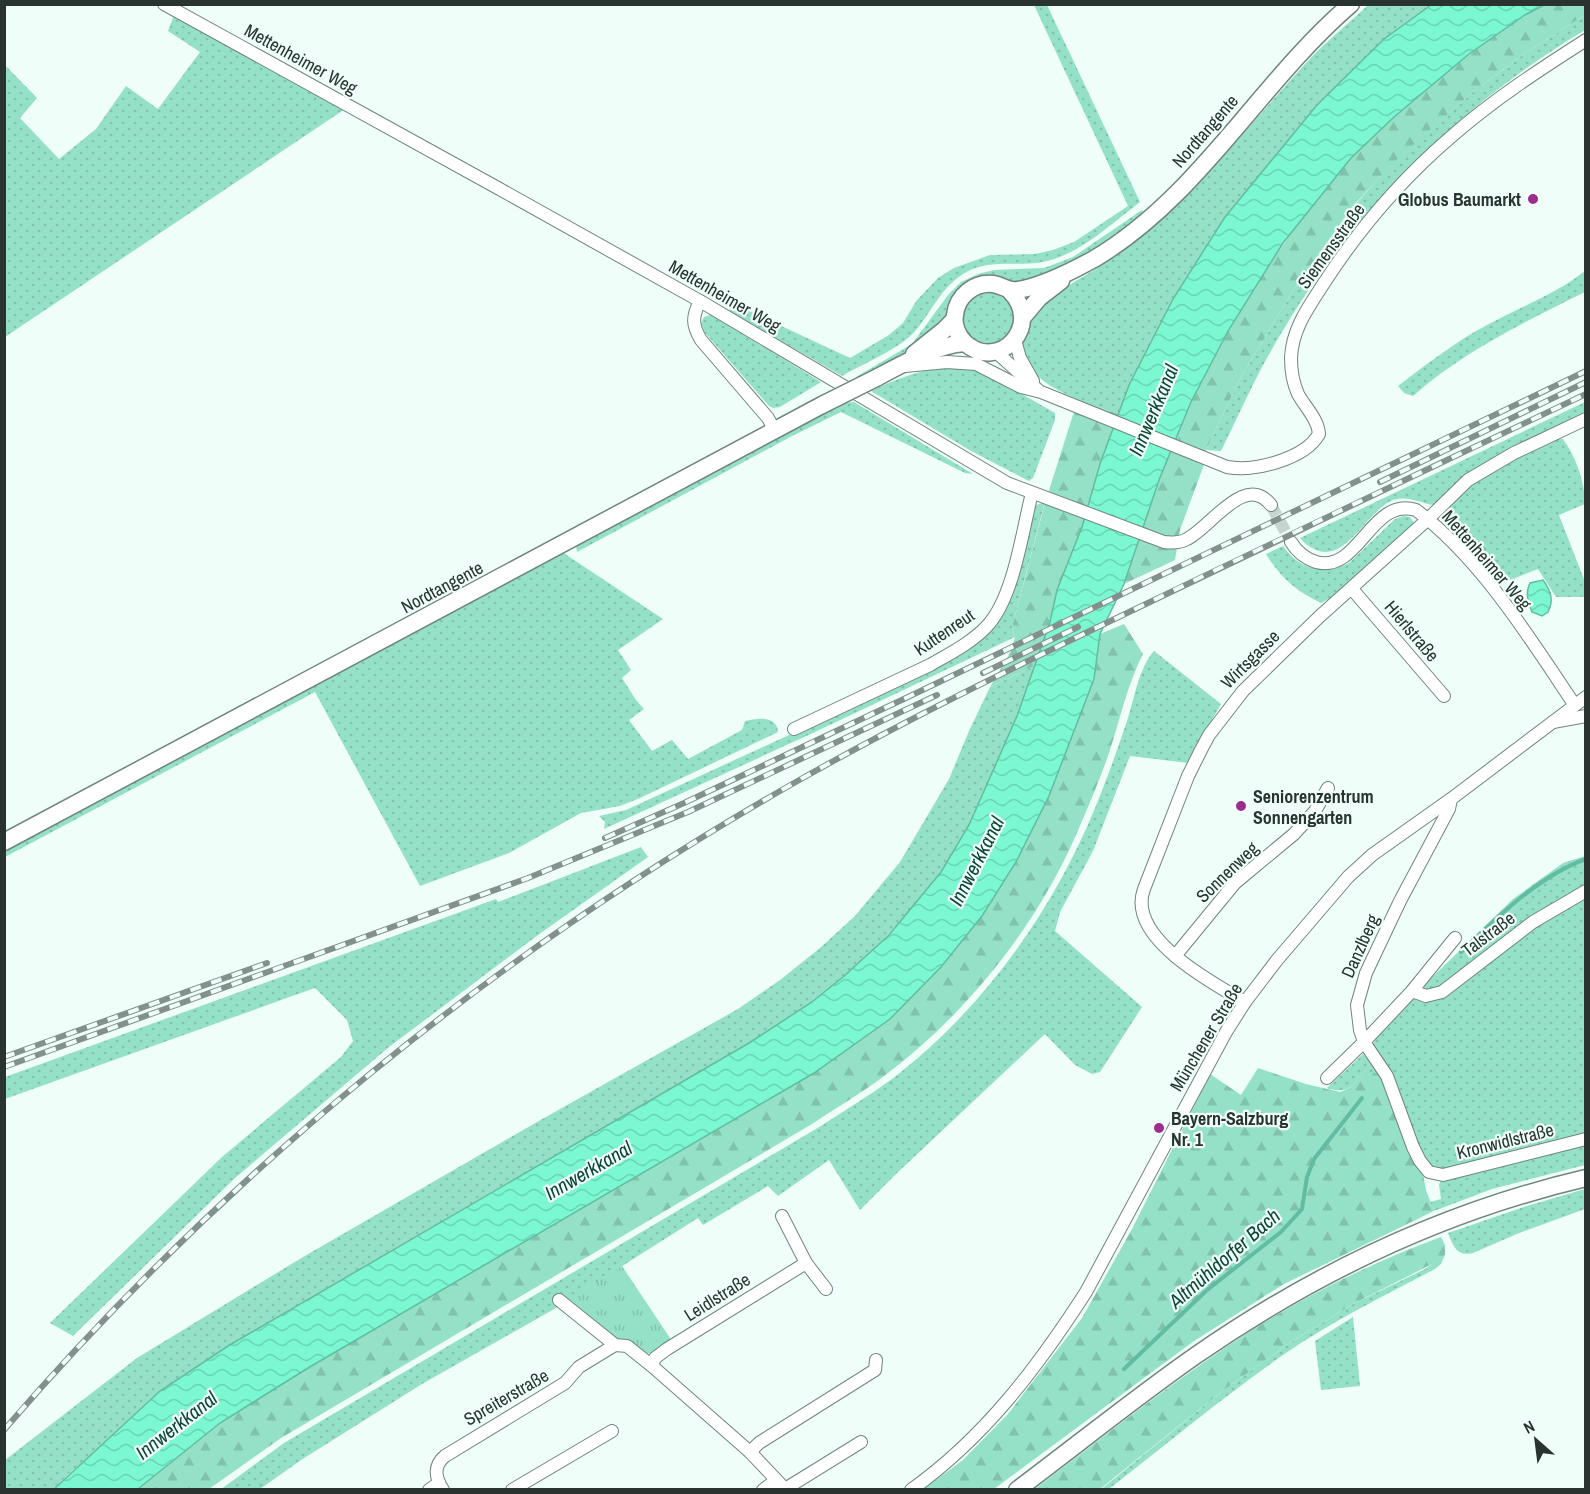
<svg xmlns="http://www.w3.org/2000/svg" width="1590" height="1494" viewBox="0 0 1590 1494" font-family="'Archivo Narrow',sans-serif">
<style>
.grass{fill:url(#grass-dots)}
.forest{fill:url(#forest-firs)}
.park{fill:url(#park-tufts)}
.water{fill:url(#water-waves);stroke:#62bca1;stroke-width:1.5}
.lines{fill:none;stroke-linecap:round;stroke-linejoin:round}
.stream{stroke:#62bca1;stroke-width:4}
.minor-tunnel{stroke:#c7d5d0;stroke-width:12;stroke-dasharray:12 6;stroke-linecap:butt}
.minor-casing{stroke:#6f857d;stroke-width:14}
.major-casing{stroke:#6f857d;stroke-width:19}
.minor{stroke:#fff;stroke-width:12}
.major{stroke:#fff;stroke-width:16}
.rail-casing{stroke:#83908b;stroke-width:6}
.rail{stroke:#effef8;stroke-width:4;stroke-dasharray:11;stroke-linecap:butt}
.major-bridge-casing{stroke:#6f857d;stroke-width:19;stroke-linecap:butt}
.major-bridge{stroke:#fff;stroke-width:16}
.poi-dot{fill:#9c2d8d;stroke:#effef8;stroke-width:2}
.labels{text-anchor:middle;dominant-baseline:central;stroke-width:4.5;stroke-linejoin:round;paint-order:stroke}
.street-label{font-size:18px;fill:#29332f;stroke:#effef8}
.poi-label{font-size:18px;font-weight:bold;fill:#29332f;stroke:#effef8;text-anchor:start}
.water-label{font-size:20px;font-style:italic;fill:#0d4536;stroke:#effef8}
</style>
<defs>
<pattern id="grass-dots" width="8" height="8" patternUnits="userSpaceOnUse" patternTransform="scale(1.5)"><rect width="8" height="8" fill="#95e1c8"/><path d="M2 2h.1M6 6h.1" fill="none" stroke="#80c2ac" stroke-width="1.8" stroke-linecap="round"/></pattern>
<pattern id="forest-firs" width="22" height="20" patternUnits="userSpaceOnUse" patternTransform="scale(1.5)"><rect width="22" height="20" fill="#95e1c8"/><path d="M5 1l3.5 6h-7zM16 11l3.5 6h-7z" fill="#80c2ac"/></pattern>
<pattern id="park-tufts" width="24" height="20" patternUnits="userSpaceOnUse" patternTransform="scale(1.5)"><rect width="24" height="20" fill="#95e1c8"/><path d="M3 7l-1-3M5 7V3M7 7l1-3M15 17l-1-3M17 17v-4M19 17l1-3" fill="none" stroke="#80c2ac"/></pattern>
<pattern id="water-waves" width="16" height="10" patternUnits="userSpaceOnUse" patternTransform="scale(1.5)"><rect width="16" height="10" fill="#7bf7d2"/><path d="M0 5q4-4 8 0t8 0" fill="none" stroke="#6ad4b5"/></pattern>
</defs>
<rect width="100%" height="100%" fill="#effef8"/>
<g class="grass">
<path d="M1034,5H1047L1140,202C1111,224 1079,255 1043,262C1015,267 988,258 963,274C941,288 932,311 916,330C900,349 864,363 842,376L728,310L743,308L850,358L889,335L903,323L917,300L938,278L954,268L990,255L1035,254L1053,250L1074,242L1128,206Z"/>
<path d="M1368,5H1431L1384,39L1317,105L1225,217L1173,299L1129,385L1118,414C1087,402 1020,386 1023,342C1027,306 1067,287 1094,270C1106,262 1119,252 1131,243C1198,192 1248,126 1305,64C1324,43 1347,25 1368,5Z"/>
<path d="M174,15L345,109L5,337L4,64L37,98L20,118L59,159L96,129L126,86L158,109L200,52L168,31Z"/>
<path d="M1585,15V30C1455,108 1347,217 1272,349C1253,382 1238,417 1221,451L1206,450L1241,377L1291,294L1353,207L1396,159L1473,92L1521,56Z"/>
<path d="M1142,210L1144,214L1108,241L1043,277L1023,283L970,281L959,288L951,299L945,318L918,345L857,379L856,377L912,344L948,295L961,282L978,274L994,270L1044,268L1073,257Z"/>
<path d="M1585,271V292C1525,322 1464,351 1413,396L1404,393L1398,386C1427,364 1455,342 1487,325C1520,307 1556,294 1585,271Z"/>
<circle cx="988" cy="317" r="26"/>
<path d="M710,315L715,317L821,382L780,407L773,408L769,406L705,333L701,323L704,317Z"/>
<path d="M952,366L981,371L1055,413V420L1033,478L1029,481L971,451L871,391C898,378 923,369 952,366Z"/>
<path d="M854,402L973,474L965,473L841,412L792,436L577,552L576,545L843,403Z"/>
<path d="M1585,402V415L1434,505C1420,503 1408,495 1393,500C1367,510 1346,565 1314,549C1308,546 1304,543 1300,538Z"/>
<path d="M1555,439H1563C1576,457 1585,482 1585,504L1559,515L1585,582V597H1556L1538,569L1498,585L1466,543L1447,525C1447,517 1447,509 1452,503C1473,474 1523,454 1555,439Z"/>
<path d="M1045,502L1012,627L1015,637L815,732L604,829L605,822L599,816L626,810L878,694L988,629L1033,506Z"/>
<path d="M1404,516L1410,517L1414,523L1332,597L1321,603C1297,592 1280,577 1266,554L1283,546C1299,569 1323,576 1349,563L1395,519Z"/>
<path d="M562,552L663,619L618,650L631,670L622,678L636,700L644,709L629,720L652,751L672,740L688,759L742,730L745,721C757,718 777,715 778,732L640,798L620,806L581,813L509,853L420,886L315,692L5,857V849Z"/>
<path d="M1154,651L1221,704L1188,763L1130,756L1093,851L1060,912L1055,931L1142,1007L1100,1072L1092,1074L1075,1065L1045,1034L896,1174L860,1210L829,1160L778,1196L768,1186L703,1225L698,1218L556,1308L422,1384L301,1460L260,1489L220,1490L284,1443L816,1129C841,1113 867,1097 892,1079C982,1010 1052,913 1095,808C1107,779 1118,748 1128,718C1135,696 1139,668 1154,651Z"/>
<path d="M1036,665C1010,735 984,810 941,871C906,921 861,964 814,1001C793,1016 770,1029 749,1043L228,1346L73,1470L53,1489L5,1490V1460L137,1358L303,1257L537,1122L738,1009L780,980L820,948L855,916L900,862L949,779L969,731L990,687Z"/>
<path d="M641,847L648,857L538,935L389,1047L235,1178L73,1336L50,1323L222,1157L341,1057L353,1041L347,1020L315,988L5,1099V1077L496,899L498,902Z"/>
<path d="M1585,856V887L1432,994L1421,988L1513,899L1563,863Z"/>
<path d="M1585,895V1135L1442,1172L1426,1164L1372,1046L1377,1037L1415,996L1425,1000L1515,939Z"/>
<path d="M1363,1054L1383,1076H1363C1349,1088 1346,1094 1327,1088Z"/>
<path d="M1585,1142V1165L1492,1189L1434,1211L1430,1202L1441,1199L1439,1185L1441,1180Z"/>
<path d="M1585,1189V1209L1519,1233L1473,1253C1457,1257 1453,1246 1448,1233L1527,1206Z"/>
<path d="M1445,1255L1441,1264L1435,1269C1383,1296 1331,1322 1283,1355C1223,1397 1167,1444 1109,1489L1100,1490L1221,1392L1288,1344L1353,1304L1425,1269Z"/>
<path d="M1353,1317L1360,1386L1321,1390L1315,1341Z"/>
</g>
<g class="forest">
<path d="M1544,5H1585V15L1521,56L1473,92L1396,160L1352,207L1291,294L1241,377L1206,450V459L1180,530L1175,560L1124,584C1145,523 1163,460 1191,401C1233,314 1287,232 1350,159C1374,132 1403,109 1430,86C1466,56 1503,27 1544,5Z"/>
<path d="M1078,399L1118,414L1100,464L1082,527L1057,590L1050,622L1036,665L990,687L1011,651L1015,637L1012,627L1045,503Z"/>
<path d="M1124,624L1143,654C1127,685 1120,720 1109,753C1101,776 1092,798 1082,821C1042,919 972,1009 888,1073C864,1092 837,1107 812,1124L281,1438L209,1489L138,1490L220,1423L308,1368L814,1073L890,1019L1016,862L1049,796L1094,679L1100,634Z"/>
<path d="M1258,1068L1306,1084L1340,1092L1349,1088L1363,1076L1372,1072L1383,1076L1422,1169L1426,1190L1434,1211L1284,1284L1194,1341L994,1489L922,1490L963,1460L1008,1414L1082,1318L1132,1229L1210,1074L1241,1095Z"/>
<path d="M1441,1237L1445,1245V1255L1438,1261L1353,1304L1288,1344L1221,1392L1100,1489H1035C1108,1433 1182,1374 1260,1325C1317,1290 1378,1260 1441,1237Z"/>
</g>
<path class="park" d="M622,1266L672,1341L652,1353L644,1354C635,1346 629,1338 617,1341L569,1299Z"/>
<g class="water">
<path d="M1431,5H1544L1525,15L1469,54L1394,117L1351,158L1283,243L1228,331L1191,402L1159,480L1124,584L1100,634L1094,679L1049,796L1016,862L982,916L941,967L890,1019L814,1073L308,1368L220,1423L138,1489L53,1490L160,1391L228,1346L749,1043L812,1002L843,977L889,935L941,872L969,825L1017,716L1050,622L1057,590L1082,527L1100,464L1129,385L1173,299L1225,217L1317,105L1384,39Z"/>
<path d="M1543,580C1551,591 1554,600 1548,612L1542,616L1532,612C1528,602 1525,593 1530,583Z"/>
</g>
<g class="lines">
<g class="stream">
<path d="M1461,952C1496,918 1540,875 1586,859"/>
<path d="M1124,1369L1207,1290L1281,1232L1302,1209L1307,1177L1314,1159L1362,1098"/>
</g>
<path class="minor-tunnel" d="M1271,505L1291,542"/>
<g class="minor-casing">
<g id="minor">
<path d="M164,4L496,187L700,301L1007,483L1164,542C1172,543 1180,543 1187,539C1211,527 1245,472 1271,505"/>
<path d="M700,301C692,317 692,325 701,340L768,418L775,431"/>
<path d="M1015,340L1020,358L1033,381"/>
<path d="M995,351L1038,390"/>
<path d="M905,366L947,362L976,364L1021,387L1041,392L1227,467C1254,472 1305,459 1319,434C1318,419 1305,407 1298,394C1293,383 1291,370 1291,358C1292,328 1310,305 1326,280C1360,228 1404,177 1452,136C1493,100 1539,70 1586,40"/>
<path d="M1291,542C1297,552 1304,558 1316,562C1359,574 1371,496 1416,510C1481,559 1529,637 1574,704"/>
<path d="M1352,589L1444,696"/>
<path d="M1553,722L1586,716"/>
<path d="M794,729L930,665C949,654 973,642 988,625C1014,596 1022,532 1032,493"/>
<path d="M1451,799L1449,809L1400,901L1366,973L1357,1005L1360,1030L1364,1042L1387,1076L1413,1147L1420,1161L1429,1172L1443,1175L1586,1139"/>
<path d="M1175,956L1235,883L1294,834L1315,811L1328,788"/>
<path d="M1412,991L1455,938"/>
<path d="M1245,1002C1212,983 1126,937 1144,889L1188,776L1201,750L1209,735L1243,691L1319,617L1428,519L1468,480L1514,453L1586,419"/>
<path d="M1327,1078L1364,1042L1412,991L1426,996L1442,992L1533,922L1586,891"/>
<path d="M782,1216L806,1263L826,1289"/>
<path d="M559,1300L615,1345L627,1346L652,1366L750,1452L786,1490"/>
<path d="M652,1366L655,1358L667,1349L806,1263"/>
<path d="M750,1452L759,1443L875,1370L876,1360"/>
<path d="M785,1489L861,1442"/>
<path d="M429,1490L439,1483"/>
<path d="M443,1490C435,1477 433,1466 445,1456L565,1383L579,1367L615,1345"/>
<path d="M512,1490L612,1431"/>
<path d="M763,1490L776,1480"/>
<path d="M911,1490C985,1437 1037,1368 1086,1292L1226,1032L1245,1002L1277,960L1348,877L1372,855L1451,799L1586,697"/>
</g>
</g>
<g class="major-casing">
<g id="major">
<path d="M1010,291C1044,325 999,373 965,343C958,336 953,325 955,315C957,296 974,282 993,284C1006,286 1007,293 1023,289C1047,284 1072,271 1094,259C1199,197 1259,83 1351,4"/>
<path d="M1023,317L1039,298L1061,281"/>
<path d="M914,354L944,330L954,320"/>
<path d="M878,377C904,363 936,345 965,343"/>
<path d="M4,842L822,405"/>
<path d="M1017,1490C1077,1445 1135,1398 1195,1356C1313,1274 1445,1211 1586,1178"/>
</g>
</g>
<use href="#minor" class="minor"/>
<use href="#major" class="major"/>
<g class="rail-casing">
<g id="rail">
<path d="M1380,482L1586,382"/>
<path d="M983,673L1078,627"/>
<path d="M605,838L684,803L908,697L1586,371"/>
<path d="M4,1057L267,963"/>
<path d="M4,1067L528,878L688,812L937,695"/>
<path d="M4,1430C227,1171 497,952 794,783C903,721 1015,667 1127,613C1279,539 1433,467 1586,394"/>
</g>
</g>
<use href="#rail" class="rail"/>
<g class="major-bridge-casing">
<path id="major-bridge" d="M822,405L878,377"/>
</g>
<use href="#major-bridge" class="major-bridge"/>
</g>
<g class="poi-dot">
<circle cx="1533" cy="199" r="6"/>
<circle cx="1241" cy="806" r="6"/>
<circle cx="1159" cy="1128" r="6"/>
</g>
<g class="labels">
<g class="street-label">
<text transform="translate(301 59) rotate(29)">Mettenheimer Weg</text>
<text transform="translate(1205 131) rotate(-49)">Nordtangente</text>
<text transform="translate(1331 246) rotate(-54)">Siemensstraße</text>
<text transform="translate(725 296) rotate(30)">Mettenheimer Weg</text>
<text transform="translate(1487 560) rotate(49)">Mettenheimer Weg</text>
<text transform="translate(442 587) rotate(-28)">Nordtangente</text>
<text transform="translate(1412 631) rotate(50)">Hierlstraße</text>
<text transform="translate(944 632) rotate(-34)">Kuttenreut</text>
<text transform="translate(1250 659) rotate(-45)">Wirtsgasse</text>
<text transform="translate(1227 872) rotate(-44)">Sonnenweg</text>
<text transform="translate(1488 934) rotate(-37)">Talstraße</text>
<text transform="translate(1360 946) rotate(-66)">Danzlberg</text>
<text transform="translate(1206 1037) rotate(-59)">Münchener Straße</text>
<text transform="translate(1505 1141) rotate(-14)">Kronwidlstraße</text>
<text transform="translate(717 1297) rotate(-32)">Leidlstraße</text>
<text transform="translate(506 1397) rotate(-30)">Spreiterstraße</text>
</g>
<g class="poi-label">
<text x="1521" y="199" text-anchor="end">Globus Baumarkt</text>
<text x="1253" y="796">Seniorenzentrum<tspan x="1253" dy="21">Sonnengarten</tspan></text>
<text x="1171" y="1118">Bayern-Salzburg<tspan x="1171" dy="21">Nr. 1</tspan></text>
</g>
<g class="water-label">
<text transform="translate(1153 410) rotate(-67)">Innwerkkanal</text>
<text transform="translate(976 861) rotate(-63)">Innwerkkanal</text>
<text transform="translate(588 1170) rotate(-30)">Innwerkkanal</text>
<text transform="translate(1224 1258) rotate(-41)">Altmühldorfer Bach</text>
<text transform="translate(176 1425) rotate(-38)">Innwerkkanal</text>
</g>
</g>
<rect width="1590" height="1494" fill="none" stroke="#29332f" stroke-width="12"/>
<g transform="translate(1536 1440) rotate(332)" stroke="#effef8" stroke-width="4.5" paint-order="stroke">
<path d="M0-4.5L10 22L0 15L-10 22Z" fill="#29332f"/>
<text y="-9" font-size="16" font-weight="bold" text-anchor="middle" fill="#29332f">N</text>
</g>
</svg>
